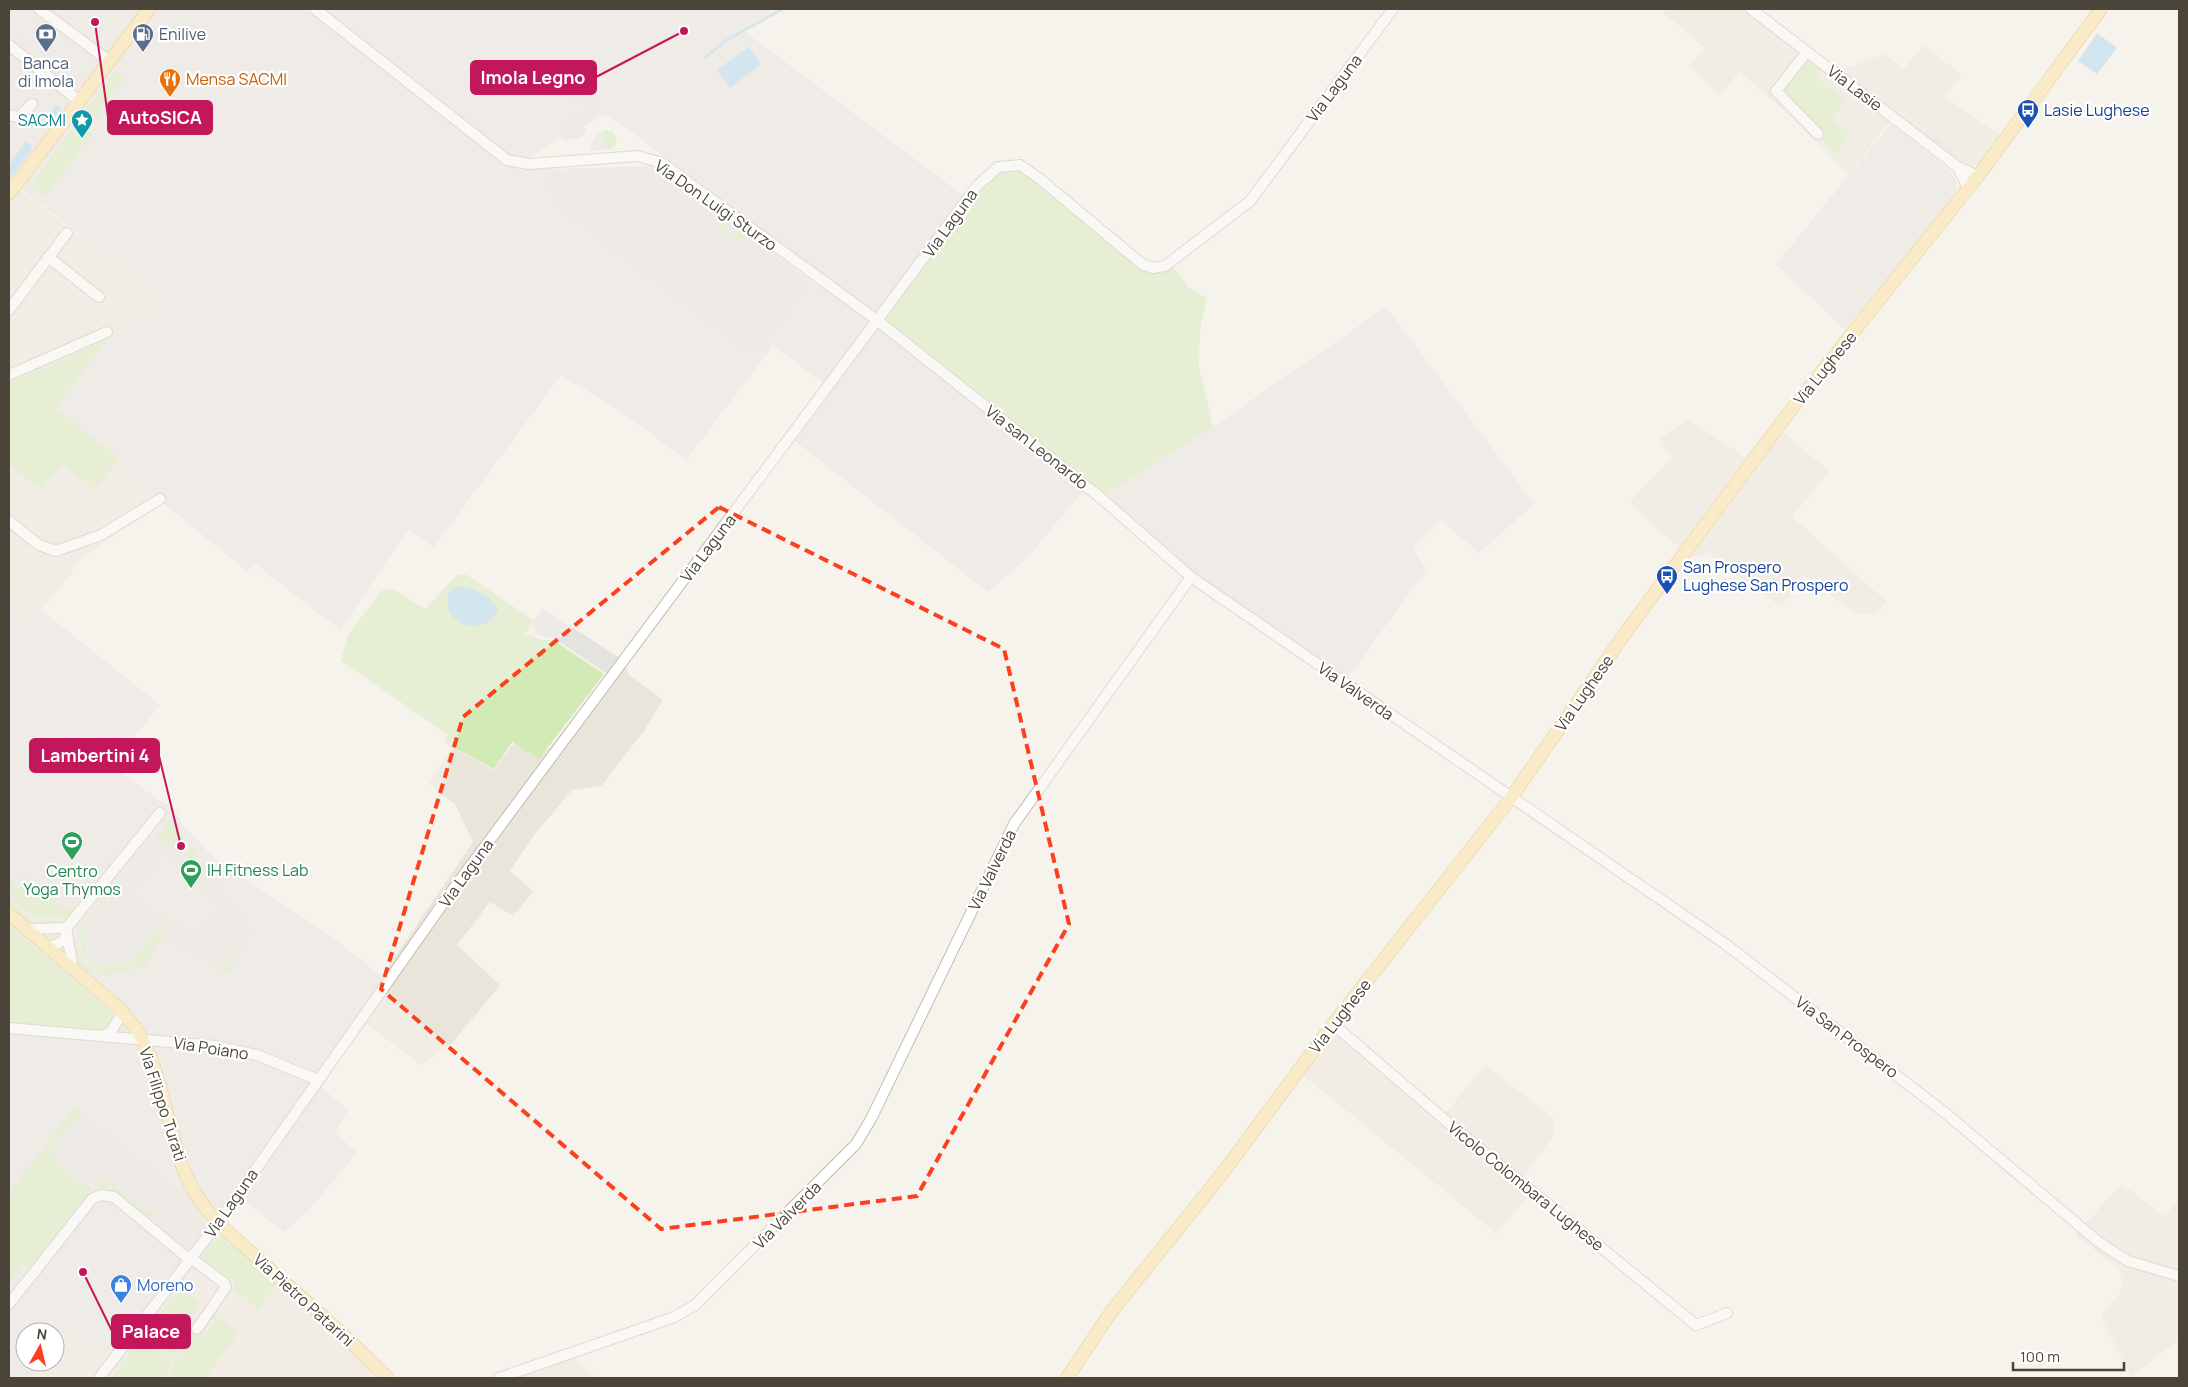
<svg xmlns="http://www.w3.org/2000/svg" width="2188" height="1387" viewBox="0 0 2188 1387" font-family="Manrope,sans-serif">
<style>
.residential{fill:#eae5da}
.industrial{fill:#e6e2dd;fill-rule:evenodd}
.green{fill:#d2eab5}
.parking{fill:#e5e3e0}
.water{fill:#a9d4f2}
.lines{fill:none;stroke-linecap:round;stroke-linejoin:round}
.stream{stroke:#a9d4f2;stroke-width:2.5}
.minor-casing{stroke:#c2bbae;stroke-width:12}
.major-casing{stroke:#e6c16a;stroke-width:14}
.minor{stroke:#fff;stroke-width:10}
.major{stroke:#ffe39c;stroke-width:12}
.marked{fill:none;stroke:#fc3f1d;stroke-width:4;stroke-dasharray:10 6;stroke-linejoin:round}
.labels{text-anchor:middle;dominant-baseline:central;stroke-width:4.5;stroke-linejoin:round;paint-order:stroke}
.service-label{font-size:16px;fill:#4e5e75;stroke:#fff;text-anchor:start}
.food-label{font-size:16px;fill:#c56008;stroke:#fff;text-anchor:start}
.street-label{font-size:16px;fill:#4b4439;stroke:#fff}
.transit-label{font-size:16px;fill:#164399;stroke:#fff;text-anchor:start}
.culture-label{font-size:16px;fill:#0d838f;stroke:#fff;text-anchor:end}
.leisure-label{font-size:16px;fill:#27864d;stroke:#fff;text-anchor:start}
.shop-label{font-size:16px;fill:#366cbe;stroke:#fff;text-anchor:start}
.leader{fill:none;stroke:#c2185b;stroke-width:2}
.callout-dot{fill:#c2185b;stroke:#fff;stroke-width:2}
.callout{fill:#c2185b;stroke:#c2185b;stroke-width:2}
.callout-label{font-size:18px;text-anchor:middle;font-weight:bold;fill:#fff}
</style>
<rect width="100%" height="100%" fill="#f6f3ec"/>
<g class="residential">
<path d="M1659,9H1749L1832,73L1884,54L1904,69L1924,45L1962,75L1945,97L2002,137L1984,162L1977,165L1967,166L1895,115L1848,175L1787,113L1739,72L1720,95L1689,65L1705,48Z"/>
<path d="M17,188L170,304L9,386V198Z"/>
<path d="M9,396L49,410L156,498L142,516L78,561L69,577L32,620L9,605Z"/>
<path d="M1689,420L1745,457L1773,423L1829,471L1792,517L1886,601L1876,615L1855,613L1804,575L1781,607L1709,554L1693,557L1662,534L1630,502L1672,458L1660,438Z"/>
<path d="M620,658L629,675L663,700L644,731L601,786L572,790L534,835L510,871L533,891L513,916L490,902L457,945L500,985L453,1042L421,1065L365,1023L393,986L382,976L473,842L455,804L429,784L452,747L494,770L512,745L549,749Z"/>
<path d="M1331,1024L1443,1116L1485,1065L1555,1119L1552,1138L1521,1180L1530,1195L1496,1233L1297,1070Z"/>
<path d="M2122,1184L2165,1217L2179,1198V1339L2131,1377L2101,1316L2118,1296L2123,1284L2119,1269L2075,1235Z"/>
<path d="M218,1237L277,1276L392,1378H41L38,1376L49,1362H55V1354L75,1329L121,1364Z"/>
<path d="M565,1348L595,1378H486Z"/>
</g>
<g class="industrial">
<path d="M9,9H786L744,31L972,202L880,319L1086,488L1027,558L988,592L790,437L826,384L773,346L686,460L622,412L561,375L434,547L408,529L340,630L254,563L247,571L49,410L9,386L170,304L25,192L17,188L9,198ZM606,115L637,136L823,279L817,285L655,166L547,169L522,165L554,140Z"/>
<path d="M1891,124L1949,169L1956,180V188L1951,201L1845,330L1776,264Z"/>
<path d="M1386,307L1534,504L1479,553L1441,520L1413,548L1426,570L1344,683L1256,626L1098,499L1213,427Z"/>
<path d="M9,605L31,620L41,610L160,705L113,762L126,777L176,811L181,822L211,855L338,942L393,985L321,1087L348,1110L335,1132L357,1153L306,1213L284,1232L241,1198L228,1205V1224L121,1365L75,1329L55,1354V1332H25V1362H49L39,1375L41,1378H9Z"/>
</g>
<g class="green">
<path d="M1806,60L1810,63L1814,61L1822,68L1816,78L1845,101L1832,118L1850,135L1836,155L1781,89Z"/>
<path d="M116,71L124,78L98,112L101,115L98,119L86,110Z"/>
<path d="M76,123L92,135L44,197L30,186Z"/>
<path d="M606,130L613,132L617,140C616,146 612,150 605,150L600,133Z"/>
<path d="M1009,169L1032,174L1140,267L1171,264L1189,288L1207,298L1200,330L1199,366L1213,427L1098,499L879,319L993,175Z"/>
<path d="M722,217L729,224L724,234L719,231L718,224Z"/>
<path d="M742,232L747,236L743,241L735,243L731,240L736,234Z"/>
<path d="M106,341L55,408L119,459L95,489L62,464L41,490L9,465V383Z"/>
<path d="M458,574L467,575L533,620L524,636L531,635L542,640H553L604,674L539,759L512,742L494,769L444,742L448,735L341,661L348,635L381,591L392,588L425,609Z"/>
<path d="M170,820L198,856L192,860L184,855L190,847L178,839L171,847L156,837Z"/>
<path d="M28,878L66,910L70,906L74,909L65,919L51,916L36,918L9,896V882L19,889Z"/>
<path d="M119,883L168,923L146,966L103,976L81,954V944L78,934L88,920L94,925L85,937L87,950L83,954L107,965L122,966L125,962L130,965L164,921L96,915L100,918L99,919L93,915Z"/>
<path d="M9,901L35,923L52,921L62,924L32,925L9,905Z"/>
<path d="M9,926L112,1012L113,1022L109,1028L99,1031L9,1024Z"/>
<path d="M71,932L77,944V958L94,972L92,975L77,962Z"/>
<path d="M242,945L228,973L216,966Z"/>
<path d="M74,1108L80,1112L81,1118L78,1123L74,1121L52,1146L56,1150V1161L91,1190L29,1267L24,1263L9,1282V1193Z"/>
<path d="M107,1175L110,1176L107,1180L146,1212L149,1208L153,1214L151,1219L116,1191L109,1188H97Z"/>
<path d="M224,1235L278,1283L258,1309L233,1288L235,1282L202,1258L218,1237Z"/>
<path d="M180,1288L197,1301V1308L185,1325L194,1332L174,1359L159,1346L152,1324Z"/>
<path d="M213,1314L239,1333L205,1378H171C170,1360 186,1347 196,1333L203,1338L215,1321L211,1318Z"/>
<path d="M142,1342L153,1350L158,1349L171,1359C171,1367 168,1376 160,1378H111L138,1343Z"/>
</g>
<g class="parking">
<path d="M18,34L35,46L32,50L15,39Z"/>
<path d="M9,52L40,76L38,78L9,56Z"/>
<path d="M9,59L30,75L27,79L21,75L9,91Z"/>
<path d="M578,74L589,84L574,104L571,102Z"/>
<path d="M594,97L598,104L594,109L598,113L594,118L586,106Z"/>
<path d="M582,111L589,124L584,126L587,131L580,138L563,140L558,130Z"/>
<path d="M1928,130L1956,151L1952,157L1924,136Z"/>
<path d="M599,132L605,150L591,151L589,146Z"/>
<path d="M639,167L664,174L722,217L718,223L722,227L719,231L724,234L727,230L734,235L731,240L735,243L739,238L744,241L747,236L781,262L777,268L780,271L785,265L806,280L801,287L805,290L758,352L753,349L749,354L729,339L733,333L728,330L725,335L560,209L546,182L554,172Z"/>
<path d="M542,608L620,658L607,674L554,638L539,636L531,623Z"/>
<path d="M160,840L192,860L198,856L251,930L227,966L219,962L216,966L162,934L171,919L194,936L218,906L206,896L209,892L171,862L174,858L157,844Z"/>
<path d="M148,849L157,857L155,861L158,863L138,888L125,877Z"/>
<path d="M9,867L25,880L19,889L9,882Z"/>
<path d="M119,884L165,921L129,965L125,962L122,966L107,965L104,969L83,954L87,950L85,937L87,934L83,930L88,924L93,927L100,918L96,915Z"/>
<path d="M9,1032L41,1034L44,1039L9,1037Z"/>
<path d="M80,1120L85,1124L89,1120L127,1151L124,1156L128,1159L132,1155L178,1192L175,1196L177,1198L184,1189L208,1223L207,1230L194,1247L188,1249L171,1235L172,1231L167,1227L165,1230L151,1219L153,1214L150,1208L146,1212L107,1180L109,1176L103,1175L94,1186L88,1185L57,1159L53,1154L56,1149L52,1146L74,1121L78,1123Z"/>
<path d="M198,1311L212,1321L202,1335L188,1325Z"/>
</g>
<g class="water">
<path d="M2097,33L2117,48L2097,74L2078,61Z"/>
<path d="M748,47L761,64L730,88L717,70Z"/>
<path d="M56,105L62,109L51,122L46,118Z"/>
<path d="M26,141L32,145L31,151L9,180V165Z"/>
<path d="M457,587C470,587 494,596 498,610C482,643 434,620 451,589Z"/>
</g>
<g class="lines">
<path class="stream" d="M706,57L725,41L783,9"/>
<g class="minor-casing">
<g id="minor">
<path d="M39,9L109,61"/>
<path d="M315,9L507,160L529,164L638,156L662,163L878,321L1101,498L1191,577L1724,943L1944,1112L2100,1243L2128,1261L2179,1276"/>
<path d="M1751,9L1958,167L1978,176"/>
<path d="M9,45L79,101"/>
<path d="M1807,52L1776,91L1818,134"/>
<path d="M9,115L19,117L32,104"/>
<path d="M1958,167L1968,189"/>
<path d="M48,257L99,297"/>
<path d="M9,310L67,233"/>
<path d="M9,375L107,332"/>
<path d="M9,521L39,545L56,551L101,535L160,499"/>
<path d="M27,929L60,928"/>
<path d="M67,934L73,968"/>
<path d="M50,948L64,940L68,926L160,813"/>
<path d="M1333,1024L1458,1131L1696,1325L1727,1313"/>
<path d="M9,1028L215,1046L257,1055L318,1080"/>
<path d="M100,1036L110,1033L123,1012"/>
<path d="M191,1258L224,1283L226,1287L197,1329"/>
<path d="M9,1304L92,1199L101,1195L114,1197L190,1260"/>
<path d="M99,1378L218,1223L451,892L977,186L998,167L1020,165L1040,179L1142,264L1153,268L1165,266L1250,201L1393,9"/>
<path d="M499,1378L672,1318L694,1306L856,1144L871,1119L1014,824L1191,577"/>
</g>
</g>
<g class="major-casing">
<g id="major">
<path d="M9,194L149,9"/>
<path d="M9,914C33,934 57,955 81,976C103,994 128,1013 142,1039C166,1085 168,1140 191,1186C198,1200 208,1211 218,1223L344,1335L388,1378"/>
<path d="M1067,1378L1111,1312L1222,1174L1333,1024L1511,798L1628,629L1787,415L1978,176L2101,9"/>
</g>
</g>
<use href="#minor" class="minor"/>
<use href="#major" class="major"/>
</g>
<path d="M0 0H2188V1387H0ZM719,507L1004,649L1069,924L917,1196L661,1229L381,989L463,717Z" fill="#f6f3ec" fill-opacity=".55" fill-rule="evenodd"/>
<path class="marked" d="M719,507L1004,649L1069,924L917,1196L661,1229L381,989L463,717Z"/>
<defs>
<g id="bank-pin" transform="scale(1.125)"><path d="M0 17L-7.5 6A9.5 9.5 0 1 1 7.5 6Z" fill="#5c6f8a" stroke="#fff"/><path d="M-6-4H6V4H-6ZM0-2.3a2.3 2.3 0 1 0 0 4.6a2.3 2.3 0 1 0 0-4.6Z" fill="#fff"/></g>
<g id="fuel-pin" transform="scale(1.125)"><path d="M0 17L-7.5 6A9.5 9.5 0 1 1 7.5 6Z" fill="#5c6f8a" stroke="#fff"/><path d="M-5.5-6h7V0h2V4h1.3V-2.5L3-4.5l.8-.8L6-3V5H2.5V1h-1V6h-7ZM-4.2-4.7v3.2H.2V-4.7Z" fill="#fff"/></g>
<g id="restaurant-pin" transform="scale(1.125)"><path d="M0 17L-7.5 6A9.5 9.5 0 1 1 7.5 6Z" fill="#e8710a" stroke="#fff"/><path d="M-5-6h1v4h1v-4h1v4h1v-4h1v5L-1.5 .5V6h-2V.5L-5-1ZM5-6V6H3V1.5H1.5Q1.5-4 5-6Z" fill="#fff"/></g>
<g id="bus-pin" transform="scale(1.125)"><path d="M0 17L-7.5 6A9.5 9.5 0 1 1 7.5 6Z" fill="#1a4fb4" stroke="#fff"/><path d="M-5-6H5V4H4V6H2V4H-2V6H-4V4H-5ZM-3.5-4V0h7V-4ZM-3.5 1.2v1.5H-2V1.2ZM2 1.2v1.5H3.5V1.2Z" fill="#fff"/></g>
<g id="sight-pin" transform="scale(1.125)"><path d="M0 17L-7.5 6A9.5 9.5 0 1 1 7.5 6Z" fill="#0f9aa8" stroke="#fff"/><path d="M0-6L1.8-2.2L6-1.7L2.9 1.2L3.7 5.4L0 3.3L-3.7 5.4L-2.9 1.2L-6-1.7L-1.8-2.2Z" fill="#fff"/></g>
<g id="stadium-pin" transform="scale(1.125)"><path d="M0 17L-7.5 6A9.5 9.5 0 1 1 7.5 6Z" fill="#2e9e5b" stroke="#fff"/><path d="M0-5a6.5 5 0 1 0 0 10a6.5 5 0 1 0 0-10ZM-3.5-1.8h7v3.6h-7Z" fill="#fff"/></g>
<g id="shop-pin" transform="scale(1.125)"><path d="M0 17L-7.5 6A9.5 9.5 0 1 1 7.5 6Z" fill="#3f7fe0" stroke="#fff"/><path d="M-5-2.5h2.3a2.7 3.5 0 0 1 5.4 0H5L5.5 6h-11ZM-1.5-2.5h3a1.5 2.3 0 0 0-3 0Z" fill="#fff"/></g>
</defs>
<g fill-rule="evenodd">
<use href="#bank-pin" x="46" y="34"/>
<use href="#fuel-pin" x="143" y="34"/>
<use href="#restaurant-pin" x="170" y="79"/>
<use href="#bus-pin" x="2028" y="110"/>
<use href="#sight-pin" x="82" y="120"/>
<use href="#bus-pin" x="1667" y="576"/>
<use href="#stadium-pin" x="72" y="842"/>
<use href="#stadium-pin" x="191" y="870"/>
<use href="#shop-pin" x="121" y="1285"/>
</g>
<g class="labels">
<g class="service-label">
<text x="159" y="34">Enilive</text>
<text x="46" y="63" text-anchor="middle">Banca<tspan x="46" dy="18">di Imola</tspan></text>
</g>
<g class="food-label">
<text x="186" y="79">Mensa SACMI</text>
</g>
<g class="street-label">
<text transform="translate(1334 88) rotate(-53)">Via Laguna</text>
<text transform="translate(1855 88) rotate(37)">Via Lasie</text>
<text transform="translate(716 205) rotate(35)">Via Don Luigi Sturzo</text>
<text transform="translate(950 223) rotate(-54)">Via Laguna</text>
<text transform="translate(1825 368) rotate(-51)">Via Lughese</text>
<text transform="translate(1037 447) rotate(38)">Via san Leonardo</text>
<text transform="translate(708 548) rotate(-53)">Via Laguna</text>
<text transform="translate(1356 691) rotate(35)">Via Valverda</text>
<text transform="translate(1584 693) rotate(-55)">Via Lughese</text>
<text transform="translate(992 870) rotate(-64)">Via Valverda</text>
<text transform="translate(466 873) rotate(-54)">Via Laguna</text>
<text transform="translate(1340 1016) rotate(-52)">Via Lughese</text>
<text transform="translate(1847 1037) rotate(37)">Via San Prospero</text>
<text transform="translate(211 1048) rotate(9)">Via Poiano</text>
<text transform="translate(163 1104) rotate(72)">Via Filippo Turati</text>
<text transform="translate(1526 1186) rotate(39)">Vicolo Colombara Lughese</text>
<text transform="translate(231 1203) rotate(-55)">Via Laguna</text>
<text transform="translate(787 1215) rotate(-45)">Via Valverda</text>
<text transform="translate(304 1300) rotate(42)">Via Pietro Patarini</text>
</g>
<g class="transit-label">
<text x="2044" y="110">Lasie Lughese</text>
<text x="1683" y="567">San Prospero<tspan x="1683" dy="18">Lughese San Prospero</tspan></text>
</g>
<g class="culture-label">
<text x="66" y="120">SACMI</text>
</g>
<g class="leisure-label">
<text x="207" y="870">IH Fitness Lab</text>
<text x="72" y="871" text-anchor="middle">Centro<tspan x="72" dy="18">Yoga Thymos</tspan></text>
</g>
<g class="shop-label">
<text x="137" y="1285">Moreno</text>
</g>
</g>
<path class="leader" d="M684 31L596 77M95 22L108 117M181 846L159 756M83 1272L112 1331"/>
<g class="callout-dot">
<circle cx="684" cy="31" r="5"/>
<circle cx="95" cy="22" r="5"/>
<circle cx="181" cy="846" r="5"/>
<circle cx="83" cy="1272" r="5"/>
</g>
<g class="callout">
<rect x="471" y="61" width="125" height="33" rx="5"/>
<rect x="108" y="101" width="104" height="33" rx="5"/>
<rect x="30" y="739" width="129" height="33" rx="5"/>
<rect x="112" y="1315" width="78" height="33" rx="5"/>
</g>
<g class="callout-label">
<text x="533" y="84">Imola Legno</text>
<text x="160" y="124">AutoSICA</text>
<text x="95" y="762">Lambertini 4</text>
<text x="151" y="1338">Palace</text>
</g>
<rect width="2188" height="1387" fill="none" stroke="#4b4439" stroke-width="20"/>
<g transform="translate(40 1347) rotate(8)"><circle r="24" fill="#ffffff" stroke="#b7b4b0"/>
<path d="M0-4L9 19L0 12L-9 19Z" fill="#fc3f1d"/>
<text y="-8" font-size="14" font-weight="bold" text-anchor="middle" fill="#4b4439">N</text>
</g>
<path d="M2013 1362v8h111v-8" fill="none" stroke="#4b4439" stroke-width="2.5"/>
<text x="2020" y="1362" font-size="15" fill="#4b4439" stroke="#ffffff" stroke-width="4" paint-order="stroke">100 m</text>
</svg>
